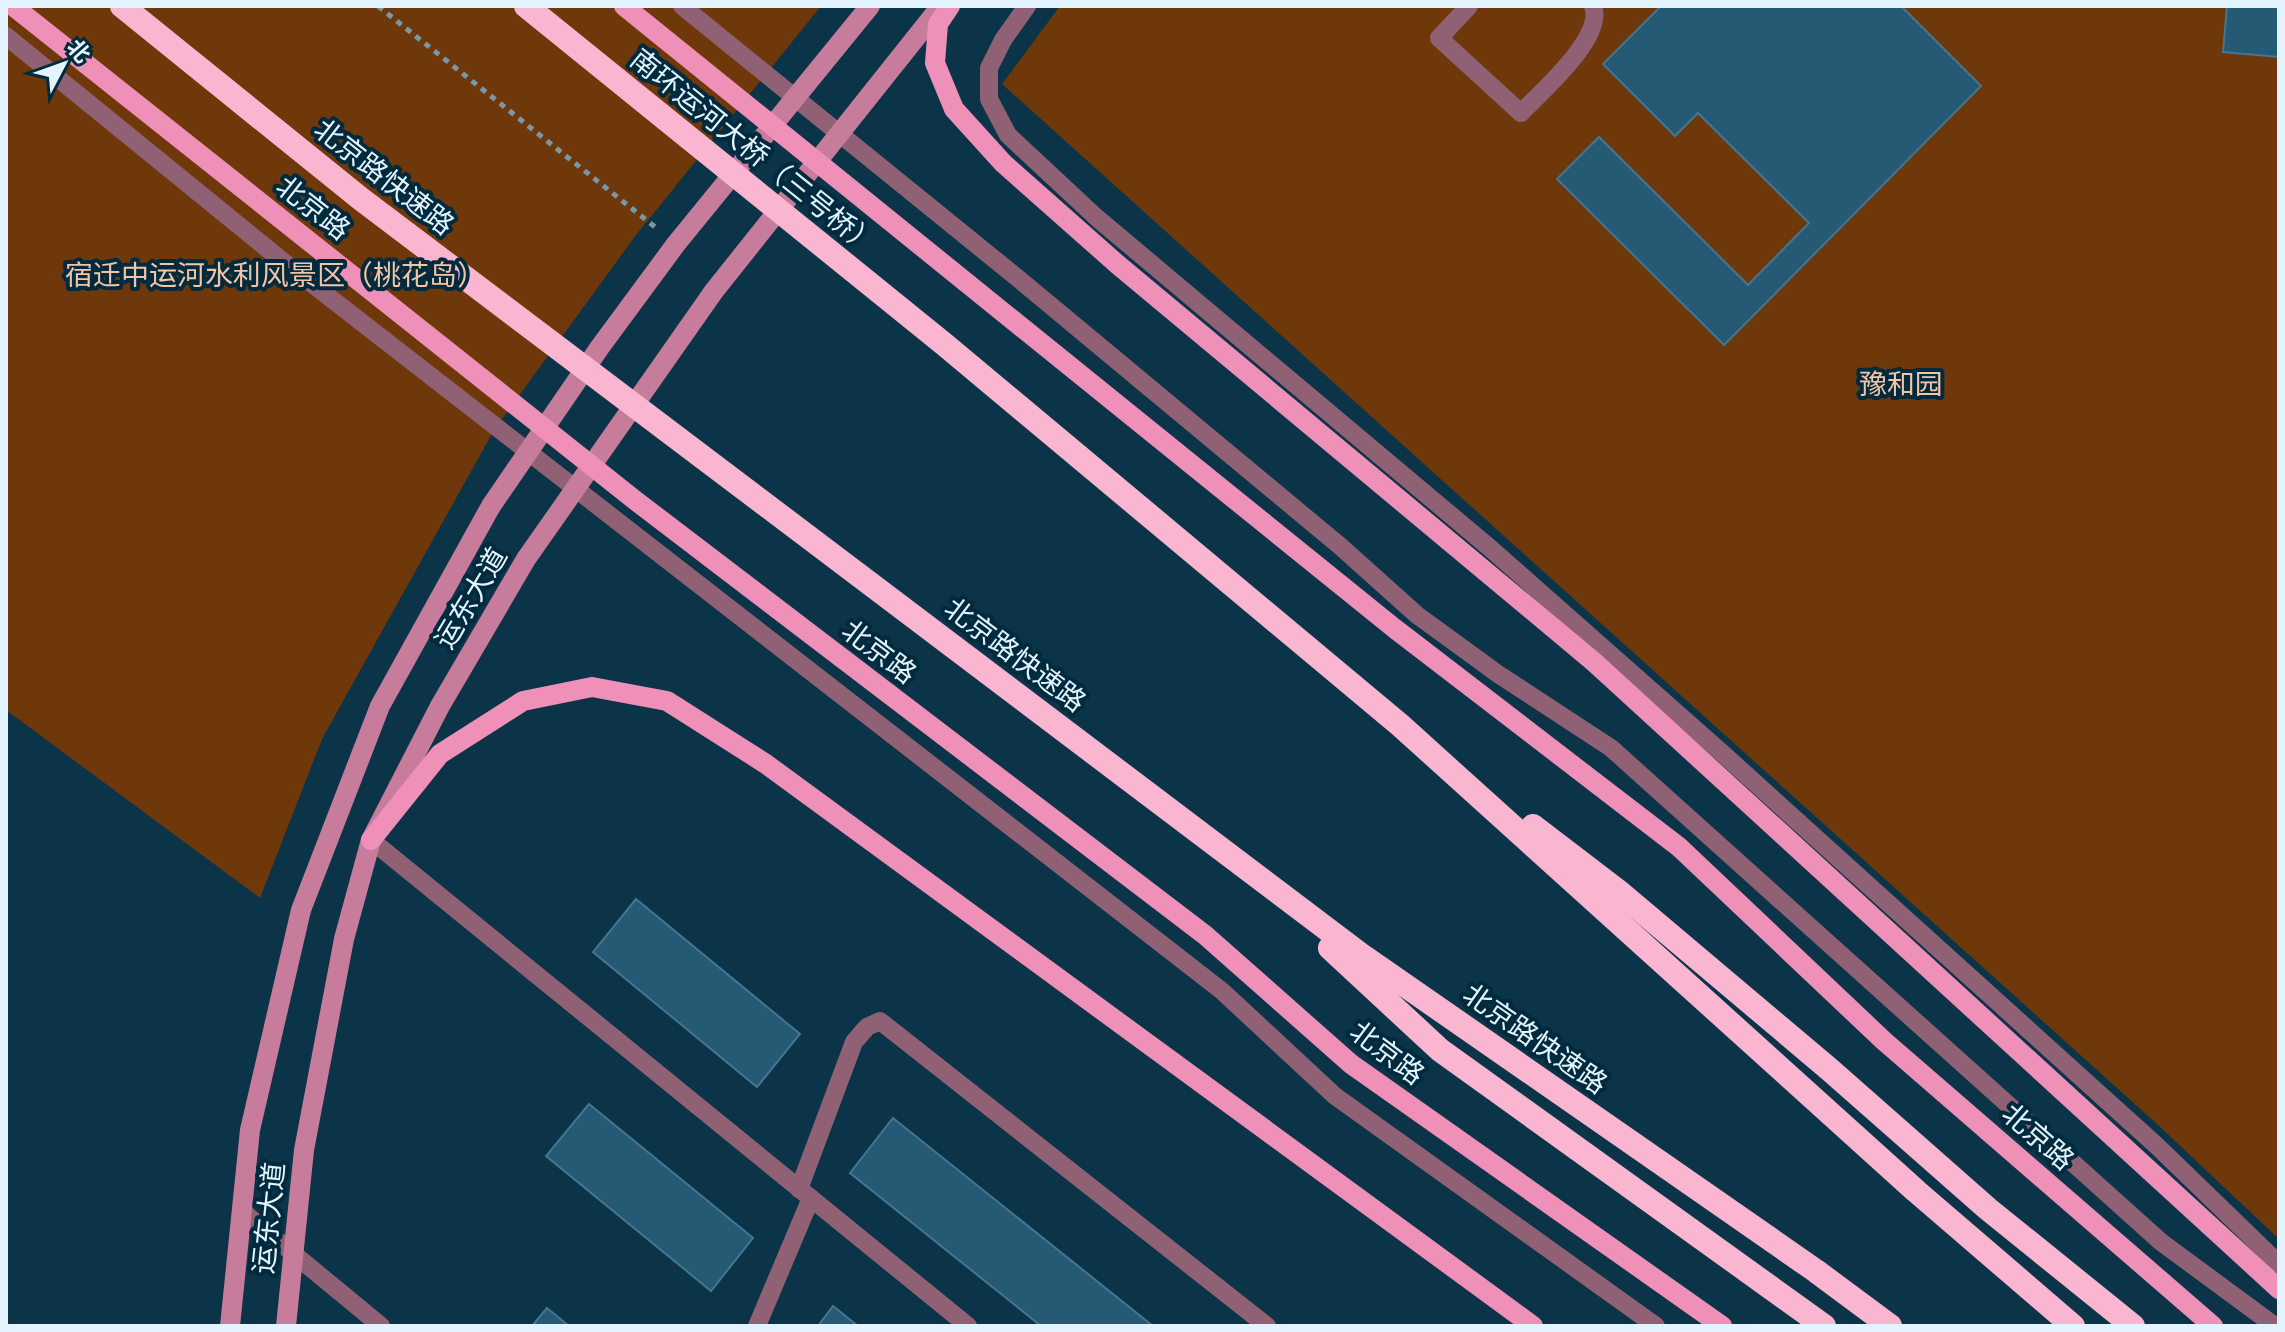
<svg xmlns="http://www.w3.org/2000/svg" width="2285" height="1332" viewBox="0 0 2285 1332" font-family="Karla,'Noto Sans SC',sans-serif">
<style>
.green{fill:#6f380a}
.building{fill:#255974;stroke:#427692;stroke-width:2}
.lines{fill:none;stroke-linecap:round;stroke-linejoin:round}
.path{stroke:#7a97a6;stroke-width:5;stroke-dasharray:6 6;stroke-linecap:butt}
.lane{stroke:#906174;stroke-width:18}
.secondary{stroke:#c67c9a;stroke-width:20}
.primary{stroke:#ef90b8;stroke-width:20}
.highway{stroke:#fab5d0;stroke-width:24}
.labels{text-anchor:middle;dominant-baseline:central;stroke-width:8;stroke-linejoin:round;paint-order:stroke}
.street-label{font-size:28px;fill:#e4f4fe;stroke:#002a3d}
.park-label{font-size:28px;fill:#f5c4a5;stroke:#002a3d}
</style>
<rect width="100%" height="100%" fill="#0b3448"/>
<g class="green">
<path d="M6,6H821L636,235L494,430L322,739L260,898L6,710Z"/>
<path d="M1060,6H2279V1239L2157,1124L1002,84Z"/>
</g>
<g class="building">
<path d="M1661,6H1901L1981,86L1724,345L1557,179L1599,137L1748,285L1809,223L1698,113L1675,136L1603,64Z"/>
<path d="M2227,6H2279V57L2223,52Z"/>
<path d="M636,899L800,1034L757,1087L593,952Z"/>
<path d="M589,1104L753,1238L711,1291L546,1156Z"/>
<path d="M893,1118L1153,1326H1041L850,1173Z"/>
<path d="M833,1306L858,1326H818Z"/>
<path d="M547,1308L569,1326H532Z"/>
</g>
<g class="lines">
<path class="path" d="M378,6L655,227"/>
<g class="lane">
<path d="M682,6L1020,280L1340,546L1417,615L1498,674L1611,748L2161,1242L2275,1326"/>
<path d="M1027,6L1003,40L989,68V99L1008,135L1097,218L1490,548L1721,752L2157,1146L2279,1264"/>
<path d="M1469,6L1439,38L1521,113C1541,92 1605,37 1593,6"/>
<path d="M6,36L280,259L1222,991L1335,1096L1656,1326"/>
<path d="M371,840L968,1326"/>
<path d="M799,1189L854,1042L867,1027L880,1021L1267,1326"/>
<path d="M243,1212L381,1326"/>
<path d="M757,1326L811,1198"/>
</g>
<g class="secondary">
<path d="M230,1326L250,1130L301,910L380,706L491,506L600,347L676,244L870,6"/>
<path d="M286,1326L304,1150L344,939L371,840L440,706L526,559L714,291L941,6"/>
</g>
<g class="primary">
<path d="M13,6L636,501L1205,935L1351,1064L1722,1326"/>
<path d="M624,6L1394,628L1679,847L1884,1041L2213,1326"/>
<path d="M950,6L938,24L935,63L954,109L1003,163L1117,264L1594,662L2279,1289"/>
<path d="M371,840L440,754L523,701L592,687L667,701L766,764L1533,1326"/>
</g>
<g class="highway">
<path d="M122,6L361,199L1360,954L1816,1271L1890,1326"/>
<path d="M526,6L944,344L1400,725L1916,1191L2073,1326"/>
<path d="M1533,826L1618,891L1829,1069L1988,1209L2133,1326"/>
<path d="M1330,948L1440,1050L1824,1326"/>
</g>
</g>
<g class="labels">
<g class="street-label">
<text transform="translate(754 152) rotate(39)">南环运河大桥（三号桥）</text>
<text transform="translate(384 177) rotate(38)">北京路快速路</text>
<text transform="translate(313 208) rotate(38)">北京路</text>
<text transform="translate(471 598) rotate(-59)">运东大道</text>
<text transform="translate(879 652) rotate(37)">北京路</text>
<text transform="translate(1015 655) rotate(37)">北京路快速路</text>
<text transform="translate(1535 1039) rotate(35)">北京路快速路</text>
<text transform="translate(1387 1053) rotate(37)">北京路</text>
<text transform="translate(2038 1137) rotate(41)">北京路</text>
<text transform="translate(269 1218) rotate(-84)">运东大道</text>
</g>
<g class="park-label">
<text x="275" y="275">宿迁中运河水利风景区（桃花岛）</text>
<text x="1901" y="384">豫和园</text>
</g>
</g>
<rect width="2285" height="1332" fill="none" stroke="#e4f4fe" stroke-width="16"/>
<g transform="translate(64 64) rotate(49)" stroke="#002a3d" stroke-width="6" paint-order="stroke">
<path d="M0-6L14 30L0 20L-14 30Z" fill="#e4f4fe"/>
<text y="-12" font-size="22" font-weight="bold" text-anchor="middle" fill="#e4f4fe">北</text>
</g>
</svg>
